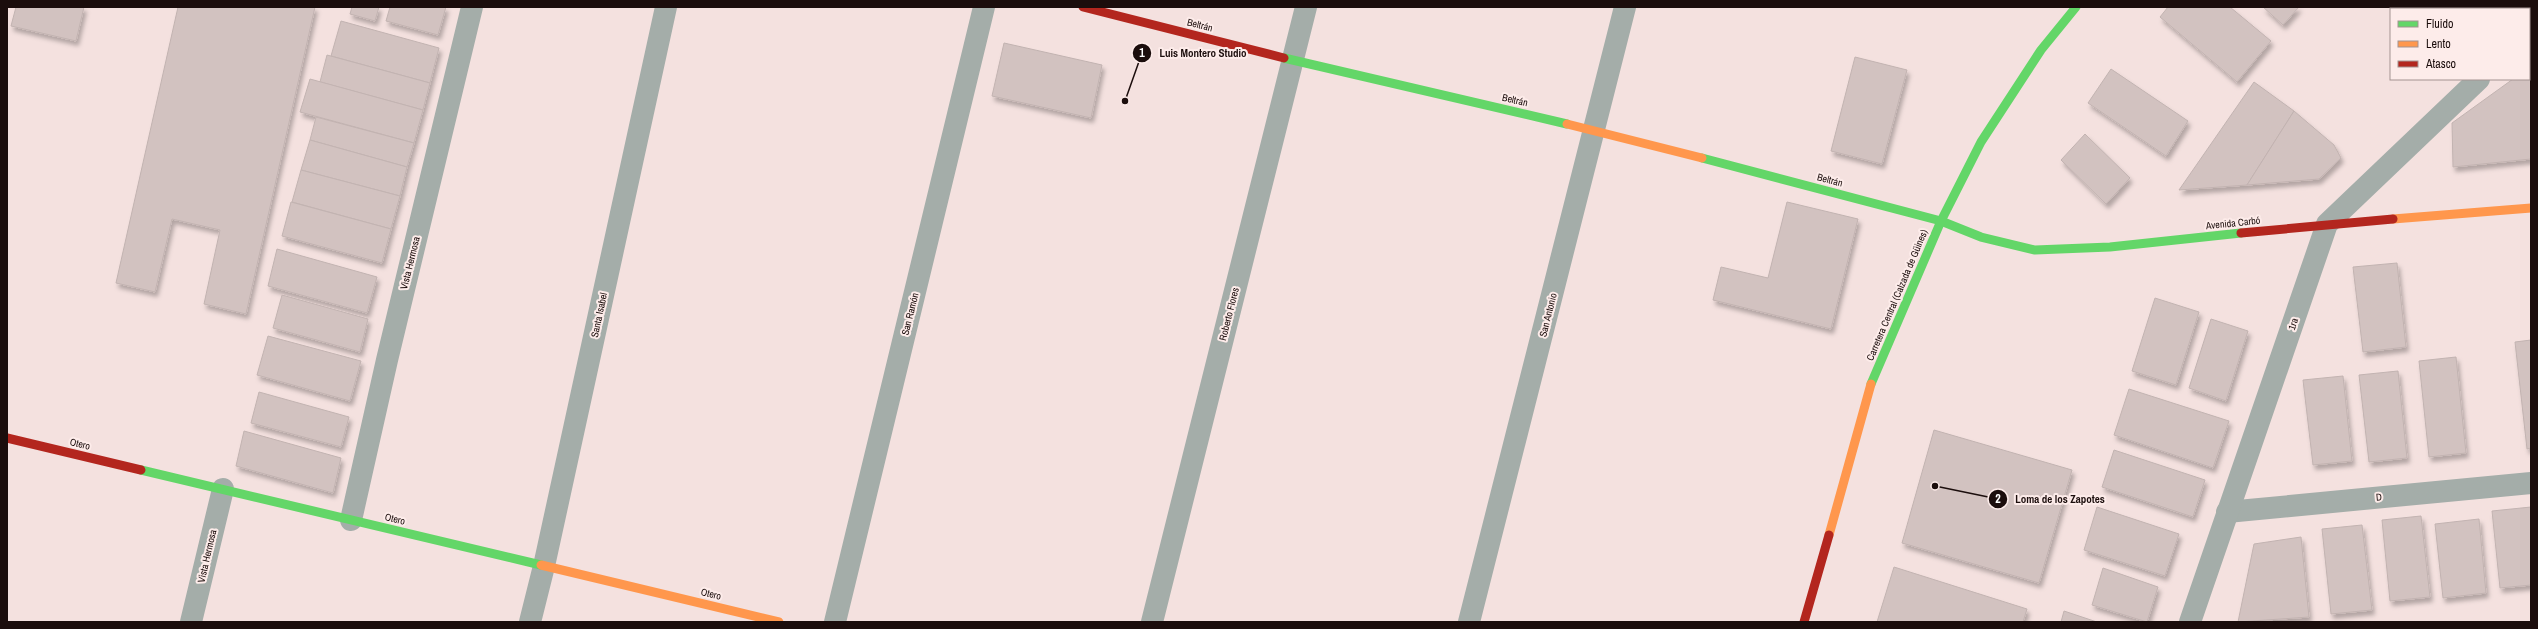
<svg xmlns="http://www.w3.org/2000/svg" width="2538" height="629" viewBox="0 0 2538 629" font-family="'Archivo Narrow',sans-serif">
<style>
.building{fill:#d2c2c0;stroke:#c2b3b1;filter:url(#shadow)}
.lines{fill:none;stroke-linecap:round;stroke-linejoin:round}
.street{stroke:#a4ada9;stroke-width:22}
.fast{stroke:#63d668;stroke-width:9}
.slow{stroke:#ff974d;stroke-width:9}
.jam{stroke:#b3261e;stroke-width:9}
.labels{text-anchor:middle;dominant-baseline:central;stroke-width:4;stroke-linejoin:round;paint-order:stroke}
.street-label{font-size:10px;fill:#1b0d0c;stroke:#fdecea}
.leader{fill:none;stroke:#1b0d0c;stroke-width:1.5}
.callout-dot{fill:#1b0d0c;stroke:#fdecea;stroke-width:1.5}
.mark-label{font-size:12px;text-anchor:middle;font-weight:bold;fill:#fff}
.callout-label{font-size:11px;text-anchor:middle;font-weight:bold;fill:#1b0d0c;stroke:#fdecea;stroke-width:4;stroke-linejoin:round;paint-order:stroke}
</style>
<defs>
<filter id="shadow"><feDropShadow dx="2.5" dy="4.5" stdDeviation="2" flood-color="#0004"/></filter>
</defs>
<rect width="100%" height="100%" fill="#f4e1df"/>
<g class="building">
<path d="M16,7H84L76,41L11,26Z"/>
<path d="M178,7H315L246,314L204,304L220,230L172,219L155,292L116,283Z"/>
<path d="M352,7H379L375,21L350,14Z"/>
<path d="M390,7H446L438,35L386,21Z"/>
<path d="M2168,7H2230L2271,41L2237,82L2160,17Z"/>
<path d="M2263,7H2299L2283,25Z"/>
<path d="M2408,7H2458L2460,9H2410Z"/>
<path d="M2471,7H2490L2487,9H2472Z"/>
<path d="M341,21L439,48L430,83L331,56Z"/>
<path d="M1004,43L1102,65L1091,118L992,96Z"/>
<path d="M327,55L430,83L423,110L320,82Z"/>
<path d="M1855,57L1907,70L1882,164L1831,151Z"/>
<path d="M2531,66V159L2453,167L2452,123L2513,79H2529Z"/>
<path d="M2111,69L2188,121L2166,156L2088,103Z"/>
<path d="M310,79L423,110L414,143L300,112Z"/>
<path d="M2254,82L2294,111L2247,185L2179,190Z"/>
<path d="M2294,111L2334,145L2341,158L2319,179L2247,185Z"/>
<path d="M316,117L414,143L407,167L310,140Z"/>
<path d="M2085,134L2130,178L2106,204L2061,160Z"/>
<path d="M310,140L407,167L400,196L301,170Z"/>
<path d="M301,170L400,196L391,229L292,202Z"/>
<path d="M291,202L391,229L382,263L282,236Z"/>
<path d="M1787,202L1858,219L1831,329L1713,300L1721,267L1768,278Z"/>
<path d="M277,249L377,277L367,313L268,286Z"/>
<path d="M2397,263L2406,347L2363,352L2353,267Z"/>
<path d="M282,295L368,319L360,352L273,328Z"/>
<path d="M2155,298L2199,312L2176,385L2132,371Z"/>
<path d="M2211,319L2248,331L2226,401L2189,388Z"/>
<path d="M268,336L361,361L350,401L257,375Z"/>
<path d="M2531,340V448L2527,449L2515,342Z"/>
<path d="M2456,357L2466,453L2429,457L2419,361Z"/>
<path d="M2398,371L2407,458L2369,462L2359,375Z"/>
<path d="M2343,376L2352,461L2313,465L2303,380Z"/>
<path d="M2129,389L2229,421L2213,468L2114,435Z"/>
<path d="M259,392L349,417L341,447L251,423Z"/>
<path d="M1934,430L2072,470L2039,583L1902,543Z"/>
<path d="M244,431L341,458L333,493L236,466Z"/>
<path d="M2114,450L2205,480L2193,517L2102,487Z"/>
<path d="M2097,507L2179,534L2165,576L2084,550Z"/>
<path d="M2531,507V585L2500,588L2492,511Z"/>
<path d="M2421,516L2430,597L2390,601L2382,520Z"/>
<path d="M2479,519L2486,593L2443,598L2435,524Z"/>
<path d="M2362,525L2372,610L2331,614L2322,529Z"/>
<path d="M2301,537L2309,617L2238,622L2254,544Z"/>
<path d="M1894,567L2027,609L2023,622H1877Z"/>
<path d="M2103,568L2158,587L2147,622L2092,605Z"/>
<path d="M2064,611L2097,622H2061Z"/>
</g>
<g class="lines">
<g class="street">
<path d="M2529,42L2531,41"/>
<path d="M2227,512L2531,483"/>
<path d="M351,520L387,360L472,7"/>
<path d="M191,622L223,489"/>
<path d="M530,622L544,566L666,7"/>
<path d="M835,622L984,7"/>
<path d="M1152,622L1306,7"/>
<path d="M1469,622L1625,7"/>
<path d="M2190,622L2327,224L2479,79"/>
</g>
<g class="fast">
<path d="M1284,58L1567,124"/>
<path d="M1702,158L1941,221L1981,237L2035,250L2110,247L2241,233"/>
<path d="M1871,384L1941,221L1981,142L2041,50L2076,7"/>
<path d="M141,470L541,565"/>
</g>
<g class="slow">
<path d="M1567,124L1702,158"/>
<path d="M2393,219L2531,208"/>
<path d="M1829,535L1871,384"/>
<path d="M541,565L779,622"/>
</g>
<g class="jam">
<path d="M1083,7L1284,58"/>
<path d="M2241,233L2393,219"/>
<path d="M7,438L141,470"/>
<path d="M1804,622L1829,535"/>
</g>
</g>
<g class="labels">
<g class="street-label">
<text transform="translate(1200 25) rotate(14)">Beltrán</text>
<text transform="translate(1515 100) rotate(13)">Beltrán</text>
<text transform="translate(1830 180) rotate(15)">Beltrán</text>
<text transform="translate(2233 223) rotate(-6)">Avenida Carbó</text>
<text transform="translate(410 263) rotate(-76)">Vista Hermosa</text>
<text transform="translate(1897 295) rotate(-67)">Carretera Central (Calzada de Güines)</text>
<text transform="translate(910 314) rotate(-76)">San Ramón</text>
<text transform="translate(1229 314) rotate(-76)">Roberto Flores</text>
<text transform="translate(599 315) rotate(-78)">Santa Isabel</text>
<text transform="translate(1548 315) rotate(-76)">San Antonio</text>
<text transform="translate(2293 324) rotate(-71)">1ra</text>
<text transform="translate(80 444) rotate(13)">Otero</text>
<text transform="translate(2379 497) rotate(-5)">D</text>
<text transform="translate(395 519) rotate(13)">Otero</text>
<text transform="translate(207 556) rotate(-77)">Vista Hermosa</text>
<text transform="translate(711 594) rotate(13)">Otero</text>
</g>
</g>
<path class="leader" d="M1125 101L1142 53M1935 486L1998 499"/>
<g class="callout-dot">
<circle cx="1125" cy="101" r="4"/>
<circle cx="1935" cy="486" r="4"/>
<circle cx="1142" cy="53" r="10"/>
<circle cx="1998" cy="499" r="10"/>
</g>
<g class="mark-label">
<text x="1142" y="57">1</text>
<text x="1998" y="503">2</text>
</g>
<g class="callout-label">
<text x="1203" y="57">Luis Montero Studio</text>
<text x="2060" y="503">Loma de los Zapotes</text>
</g>
<rect width="2538" height="629" fill="none" stroke="#1b0d0c" stroke-width="16"/>
<rect x="2390" y="8" width="140" height="72" fill="#fdecea" stroke="#a39391"/>
<rect x="2398" y="21" width="20" height="6" fill="#63d668" stroke="#a39391"/>
<text x="2426" y="28" font-size="12" fill="#1b0d0c">Fluido</text>
<rect x="2398" y="41" width="20" height="6" fill="#ff974d" stroke="#a39391"/>
<text x="2426" y="48" font-size="12" fill="#1b0d0c">Lento</text>
<rect x="2398" y="61" width="20" height="6" fill="#b3261e" stroke="#a39391"/>
<text x="2426" y="68" font-size="12" fill="#1b0d0c">Atasco</text>
</svg>
